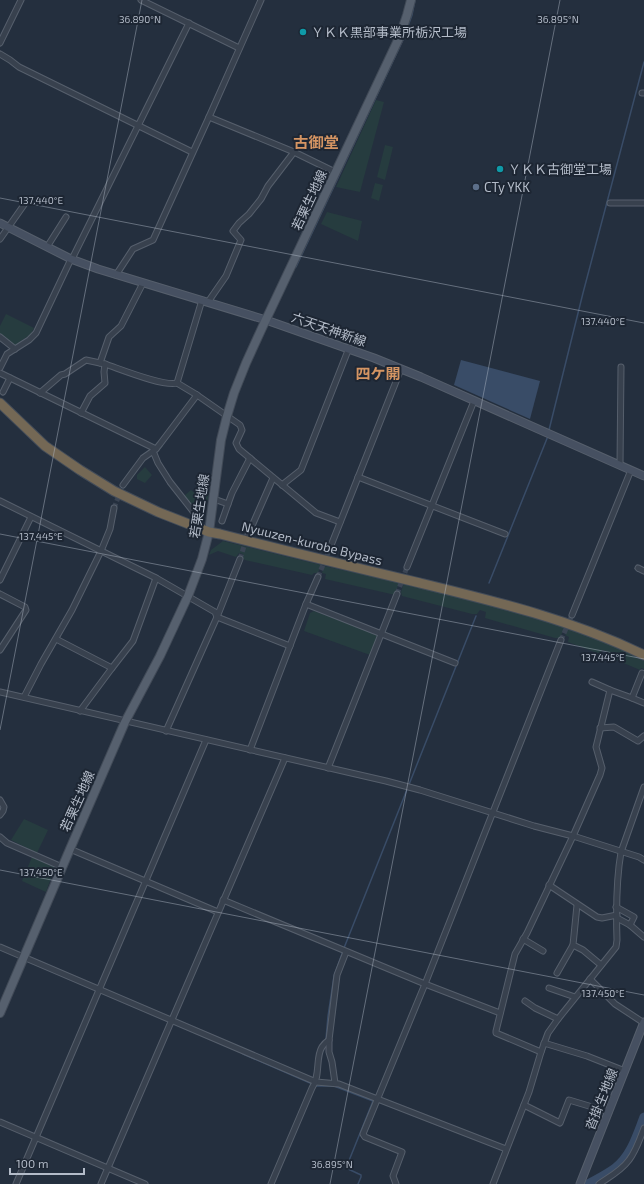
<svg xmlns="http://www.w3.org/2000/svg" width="644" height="1184" viewBox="0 0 644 1184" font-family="'Exo 2','Noto Sans JP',sans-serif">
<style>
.green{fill:#263c3f}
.water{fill:#394c67}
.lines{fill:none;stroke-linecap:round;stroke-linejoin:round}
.stream{stroke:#394c67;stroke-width:1.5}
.river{stroke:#394c67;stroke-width:9}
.street-tunnel{stroke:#3a4453;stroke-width:5;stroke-dasharray:5 2.5;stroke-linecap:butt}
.street-casing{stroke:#565f6c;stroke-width:7}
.secondary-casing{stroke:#565f6c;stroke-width:9}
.primary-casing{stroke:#414a57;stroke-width:10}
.highway-casing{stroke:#434c59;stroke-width:11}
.street{stroke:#38414e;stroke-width:5}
.secondary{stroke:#465061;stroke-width:7}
.primary{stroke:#56606e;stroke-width:8}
.highway{stroke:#746855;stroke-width:9}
.ticks{fill:none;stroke:#b4bcc9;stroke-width:1;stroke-opacity:0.45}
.culture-dot{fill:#0f9aa8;stroke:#1d2633;stroke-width:1.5}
.service-dot{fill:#5c6f8a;stroke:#1d2633;stroke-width:1.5}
.labels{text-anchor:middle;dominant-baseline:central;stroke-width:4;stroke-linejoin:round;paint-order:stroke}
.poi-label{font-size:13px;fill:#b4bcc9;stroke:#1d2633;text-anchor:start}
.street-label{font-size:13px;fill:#b4bcc9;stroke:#1d2633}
.quarter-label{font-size:15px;font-weight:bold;fill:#d59563;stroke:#1d2633}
.ticks-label{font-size:10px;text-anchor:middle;fill:#b4bcc9;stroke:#1d2633;stroke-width:4;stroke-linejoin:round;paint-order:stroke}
</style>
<rect width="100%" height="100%" fill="#242f3e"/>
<g class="green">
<path d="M376,100L384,102L360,192L336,187Z"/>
<path d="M385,145L393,147L385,180L377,177Z"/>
<path d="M375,183L383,185L379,201L371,198Z"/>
<path d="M327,212L362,221L358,241L321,224Z"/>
<path d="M6,314L34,328L31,334L14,346L0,334V326Z"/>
<path d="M145,467L152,475L145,483L137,479V475Z"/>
<path d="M205,489L210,490L206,507L196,513L190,502L184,496L191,490L197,495Z"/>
<path d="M223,541L321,565L318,573H314L312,575L245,560L242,557L243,554L239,553L236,557L218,551L209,555L211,550Z"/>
<path d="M324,566L399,582L395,595L391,594L325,579L326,574L322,573Z"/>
<path d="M404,583L527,615L565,626L560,638H555L485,618L486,612L480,610L477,614H472L402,596L401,592Z"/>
<path d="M314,611L378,635L370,655L304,631L310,613Z"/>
<path d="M569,628L603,640L644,661V669L641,668L640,670L607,656L608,652L602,650L600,654L568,642L569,637L565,635Z"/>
<path d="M24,819L48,830L37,853L11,840Z"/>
<path d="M32,857L55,867L46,892L22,881Z"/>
</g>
<path class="water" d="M461,360L540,381L530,419L454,385Z"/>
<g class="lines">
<g class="stream">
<path d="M296,267L403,40L412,15L415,0"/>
<path d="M549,430L583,293L644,62"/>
<path d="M489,583L548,436"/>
<path d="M344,948L476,616"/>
<path d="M326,1039L328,1016L334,976L343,951"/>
<path d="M243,1054L317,1086H334L373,1101L346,1168L361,1175V1177L358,1184"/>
</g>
<path class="river" d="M588,1184C597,1179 607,1174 615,1168C631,1156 637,1135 644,1117"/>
<g class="street-tunnel">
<path d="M114,508L123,485"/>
<path d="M240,559L246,540"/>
<path d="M318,577L330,548"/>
<path d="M397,594L407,567"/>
<path d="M561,640L572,615"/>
</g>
<g class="street-casing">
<g id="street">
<path d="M141,0L239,48"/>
<path d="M261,0L209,117L294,152L335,172"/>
<path d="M0,43L21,0"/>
<path d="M0,54L10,60L19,67L192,152"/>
<path d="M642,93H644"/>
<path d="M610,203H644"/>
<path d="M0,239L26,202"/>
<path d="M47,247L66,217"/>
<path d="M72,259L189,23"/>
<path d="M116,275L133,249L153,240L209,117"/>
<path d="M208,302L226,276L241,240L233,231L239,223L249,214L261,199L268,186L294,152"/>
<path d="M0,337L15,349"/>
<path d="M105,364L100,363L109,337L121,326L143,283"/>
<path d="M0,368L7,354L29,340L36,333L71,259"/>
<path d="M0,373L156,449"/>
<path d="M3,392L10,378"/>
<path d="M40,393L61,375L65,374L86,360L100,363"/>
<path d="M197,395L177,383L202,300"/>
<path d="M81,413L90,396L105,383L104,372L105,364C120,369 164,387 177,383"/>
<path d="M153,451L158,463L170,482L192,510L194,513"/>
<path d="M620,465L621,367"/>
<path d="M358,477L505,534"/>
<path d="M123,485L143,458L156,449L160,444L197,395L240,425L242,430L236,443L239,449L316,513L340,522"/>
<path d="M282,485L301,470L349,348"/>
<path d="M214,499L228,504L232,493L250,458"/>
<path d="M0,501L156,578L215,612L217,617L290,646"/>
<path d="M222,521L228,504"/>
<path d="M248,535L273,478"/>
<path d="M330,548L401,369"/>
<path d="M407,567L474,401"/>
<path d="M638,568L644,571"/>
<path d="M0,580L31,517"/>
<path d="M0,594L25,607L26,610L0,650"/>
<path d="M306,604L455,663"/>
<path d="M572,615L631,470"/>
<path d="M56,639L112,668L133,641L156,578"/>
<path d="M610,690L632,698L642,673"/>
<path d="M0,692L386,781L420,790L534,826L573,836L639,857L644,860"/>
<path d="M24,697L41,664L72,610L101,551L110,529L114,508"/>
<path d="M632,698L644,703"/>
<path d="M80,711L112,668"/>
<path d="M600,728L614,727L638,741L644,736"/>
<path d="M166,731L217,617L240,559"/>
<path d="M250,750L306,604L318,577"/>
<path d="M328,768L397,594"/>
<path d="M0,800L4,807L3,811L0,815"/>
<path d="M0,837L7,843L62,867"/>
<path d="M70,849L218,912"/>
<path d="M549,885L597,917L602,918L617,915"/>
<path d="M223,900L425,984L500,1013"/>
<path d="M577,905L573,945L583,950L601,965"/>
<path d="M616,907L634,917L630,925L617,918"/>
<path d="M630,925L644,937"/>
<path d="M523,939L543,951"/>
<path d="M0,947L316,1082L339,1084L506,1149"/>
<path d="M557,973L573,945"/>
<path d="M590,979L615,1004L644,1023"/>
<path d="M549,988L575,997"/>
<path d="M525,1001L535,1008L558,1019"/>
<path d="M544,1043L587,1056L625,1071"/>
<path d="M541,1052L496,1033V1031L515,954L527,933L573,836L600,775L602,768L596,747L610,690L592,682"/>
<path d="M335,1083L332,1062L329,1052V1040L337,975L346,952"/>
<path d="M524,1105L560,1123L569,1100L609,1112"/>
<path d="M0,1122L145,1184"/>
<path d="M16,1184L206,740"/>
<path d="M101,1184L285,758"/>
<path d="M271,1184L312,1088C321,1075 315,1058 322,1047C324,1044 326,1042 329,1040"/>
<path d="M396,1184L393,1176L402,1152L365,1137L363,1134L425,984L561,640"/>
<path d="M493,1184L529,1092L541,1052L548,1033L558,1019L616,947L617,940C616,910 616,881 621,852L644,787"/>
<path d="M599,1184C609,1177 621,1171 629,1160C636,1151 640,1139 644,1128"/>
</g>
</g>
<g class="secondary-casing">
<g id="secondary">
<path d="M0,223L71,259L98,269L266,320L374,358L421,377L644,476"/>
<path d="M580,1184L644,1022"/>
</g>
</g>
<g class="primary-casing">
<path id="primary" d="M0,1013L70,849L125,722L160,656L188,596L202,559L209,532L221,440L227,416L234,393L246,363L262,328L400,36L407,15L411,0"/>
</g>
<g class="highway-casing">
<path id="highway" d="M0,403L45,446L80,470L114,491L158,512L209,532L220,534C286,551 353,567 420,583C498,602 572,620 644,655"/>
</g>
<use href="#street" class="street"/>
<use href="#secondary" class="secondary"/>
<use href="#primary" class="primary"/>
<use href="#highway" class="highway"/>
</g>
<path class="ticks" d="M0,198L644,323M0,534L644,659M0,730L142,0M0,870L644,995M330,1184L560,0"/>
<g class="culture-dot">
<circle cx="303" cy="32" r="4"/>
<circle cx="500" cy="169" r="4"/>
</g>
<circle class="service-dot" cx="476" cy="187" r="4"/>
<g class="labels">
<g class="poi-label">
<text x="311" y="32">ＹＫＫ黒部事業所栃沢工場</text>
<text x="508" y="169">ＹＫＫ古御堂工場</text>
<text x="484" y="187">CTy YKK</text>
</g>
<g class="street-label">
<text transform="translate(309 200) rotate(-65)">若栗生地線</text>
<text transform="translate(329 329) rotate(19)">六天天神新線</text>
<text transform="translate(199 506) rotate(-81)">若栗生地線</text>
<text transform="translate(312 543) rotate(14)">Nyuuzen-kurobe Bypass</text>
<text transform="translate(77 801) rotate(-66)">若栗生地線</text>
<text transform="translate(601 1099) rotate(-68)">沓掛生地線</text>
</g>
<g class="quarter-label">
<text x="316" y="142">古御堂</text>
<text x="378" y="373">四ケ開</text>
</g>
</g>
<g class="ticks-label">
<text x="140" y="23">36.890°N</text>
<text x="558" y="23">36.895°N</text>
<text x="41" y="204">137.440°E</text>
<text x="603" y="325">137.440°E</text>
<text x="41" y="540">137.445°E</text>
<text x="603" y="661">137.445°E</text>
<text x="41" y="876">137.450°E</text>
<text x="603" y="997">137.450°E</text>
<text x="332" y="1168">36.895°N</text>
</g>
<path d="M10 1168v6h74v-6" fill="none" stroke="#b4bcc9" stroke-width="2"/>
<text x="16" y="1168" font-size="12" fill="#b4bcc9" stroke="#1d2633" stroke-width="3" paint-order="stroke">100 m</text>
</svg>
